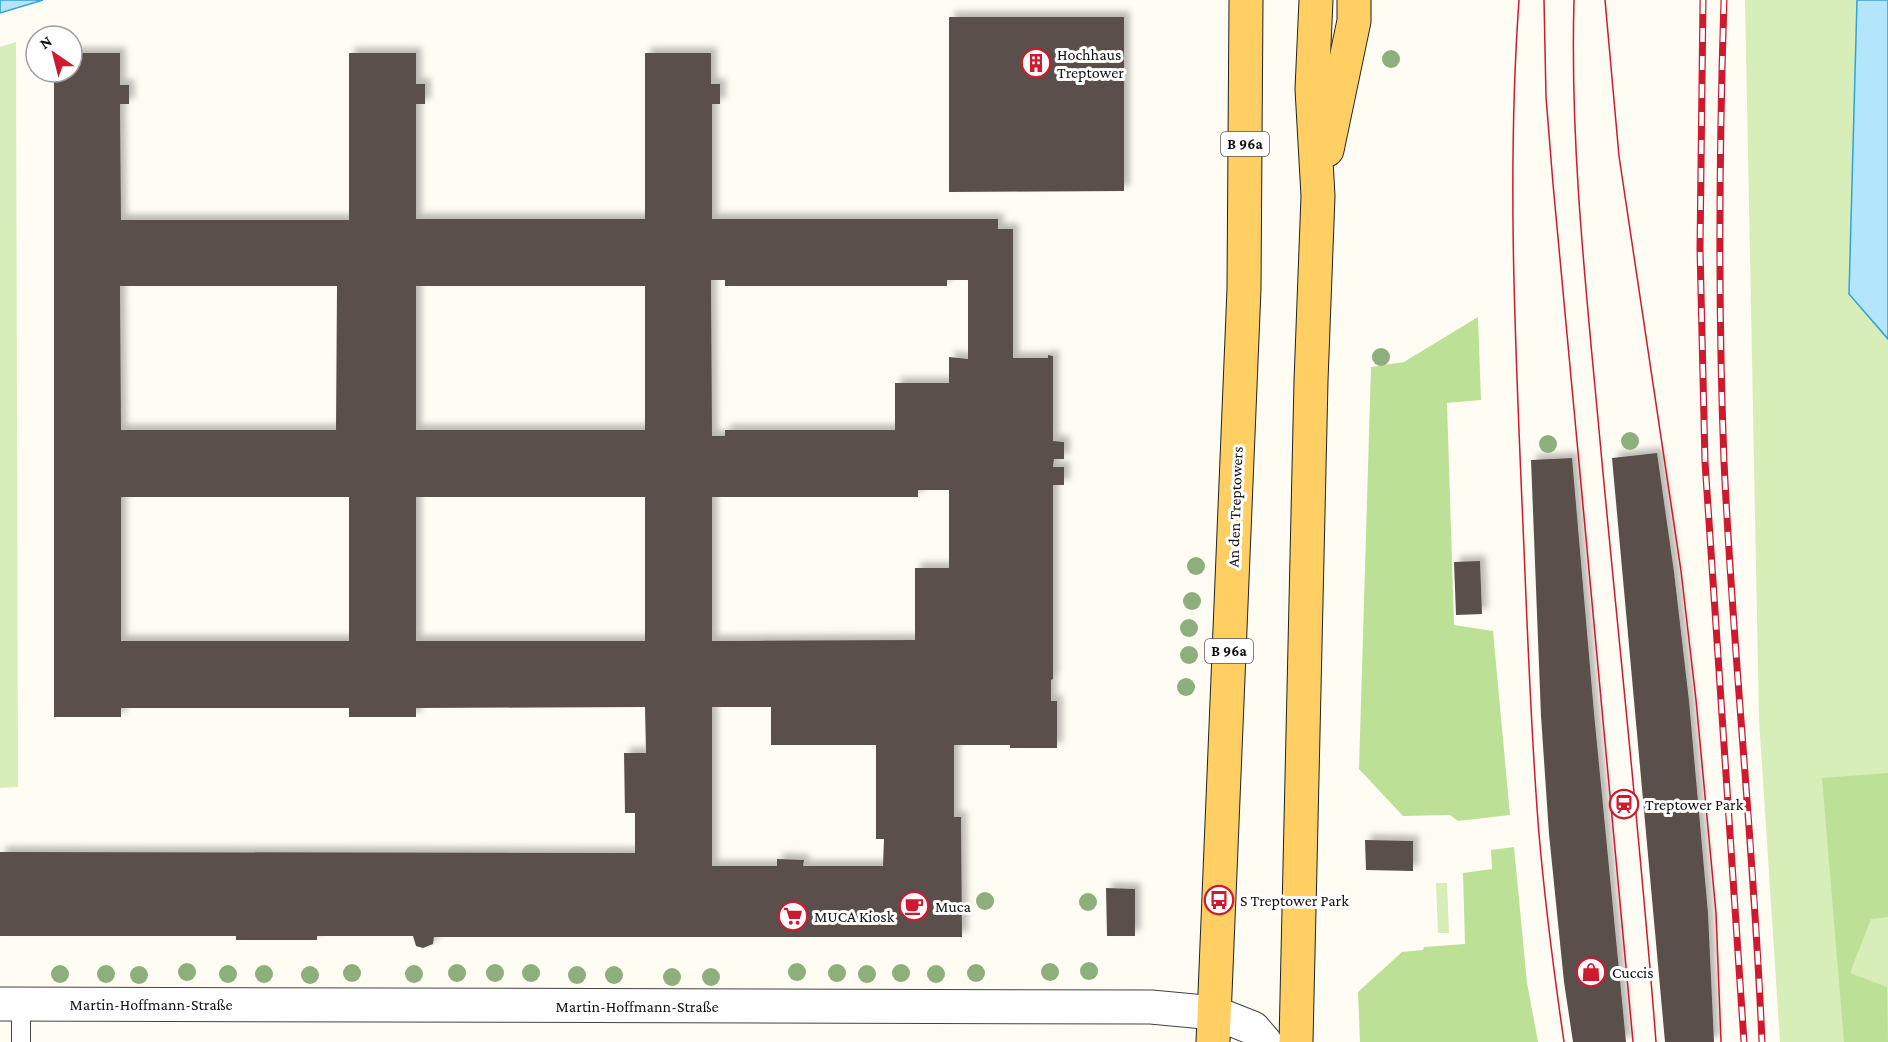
<svg xmlns="http://www.w3.org/2000/svg" width="1888" height="1042" viewBox="0 0 1888 1042" font-family="'Crimson Pro',serif">
<style>
.green{fill:#d8eeb8}
.forest{fill:#bce196}
.water{fill:#b3e5fc;stroke:#33a2da;stroke-width:1.5}
.building{fill:#5a504b;fill-rule:evenodd;filter:url(#shadow)}
.lines{fill:none;stroke-linecap:round;stroke-linejoin:round}
.service-casing{stroke:#434343;stroke-width:20}
.minor-casing{stroke:#434343;stroke-width:35}
.primary-casing{stroke:#212121;stroke-width:35}
.service{stroke:#fff;stroke-width:18}
.minor{stroke:#fff;stroke-width:33}
.primary{stroke:#ffcf64;stroke-width:33}
.tram{stroke:#cf192e;stroke-width:1.5}
.rail-casing{stroke:#cf192e;stroke-width:7}
.rail{stroke:#fff;stroke-width:4.5;stroke-dasharray:14;stroke-linecap:butt}
.tree{fill:#8daf7c}
.labels{text-anchor:middle;dominant-baseline:central;stroke-width:6;stroke-linejoin:round;paint-order:stroke}
.shield{fill:#fff;stroke:#585858;stroke-width:1.5}
.shield-label{font-size:15px;font-weight:bold;fill:#101010}
.poi-label{font-size:16px;fill:#101010;stroke:#fff;text-anchor:start}
.street-label{font-size:16px;fill:#101010;stroke:#fff}
</style>
<defs>
<filter id="shadow"><feDropShadow dx="5.5" dy="-5.5" stdDeviation="3" flood-color="#0004"/></filter>
</defs>
<rect width="100%" height="100%" fill="#fffcf4"/>
<g class="green">
<path d="M1745,0H1857L1849,294L1888,339V1042H1780L1759,720Z"/>
<path d="M16,42L18,787L0,788V47Z"/>
<path d="M1436,883H1447L1449,933H1438Z"/>
</g>
<g class="forest">
<path d="M1478,317L1481,400L1447,403L1454,625L1493,631L1510,815L1458,821L1450,815L1403,816L1359,769L1371,367L1404,362Z"/>
<path d="M1888,773V917L1871,919L1850,973L1887,987L1888,1042H1844L1822,778Z"/>
<path d="M1514,847L1527,983L1538,1042H1360L1358,992L1402,952L1423,950L1424,947L1465,944L1463,873L1492,869L1491,850Z"/>
</g>
<g class="water">
<path d="M0,0H43L0,13Z"/>
<path d="M1857,0H1888V339L1849,294Z"/>
</g>
<g class="building">
<path d="M949,17H1124V191L949,192Z"/>
<path d="M72,53H120V85H129V104H120L121,220H349V53H416V84H425V104H416V219H645V53H711V84H720V104H712V219H998V229H1013V358H1048V355L1053,356V441L1064,442V459H1054L1053,467H1064V485H1053V679L1051,680V701H1057V748H1010V745H954V817H961L962,937H434L433,944L423,948L416,946L413,936H317V940H236V936H0V852L635,853V813H625L624,753H646L645,707L416,708V717H349V708H121V717H54V72H72ZM711,280H725V286H947V280H968V359L949,357V383H895V430H725V436H712ZM120,286H337L336,430H121ZM416,286H645V430H416ZM918,490H949V568H915V640L712,641V497H918ZM121,497H349V641H121ZM416,497H645V641H416ZM712,707H771V745H876V839H884L883,866H803L804,860L777,859V866H712Z"/>
<path d="M1657,453L1674,572L1689,701L1708,913L1714,1042H1665L1612,458Z"/>
<path d="M1572,458L1594,713L1626,1042H1573L1564,982L1549,834L1541,716L1531,460Z"/>
<path d="M1480,561L1482,614L1456,615L1454,562Z"/>
<path d="M1365,840L1413,841V871L1366,870Z"/>
<path d="M1106,888L1135,889V936H1107Z"/>
</g>
<g class="lines">
<g class="service-casing">
<path id="service" d="M21,1004V1042"/>
</g>
<g class="minor-casing">
<path id="minor" d="M0,1004L1151,1007L1215,1013L1253,1028L1265,1042"/>
</g>
<g class="primary-casing">
<g id="primary">
<path d="M1327,150L1354,21V0"/>
<path d="M1213,1042L1244,289L1246,0"/>
<path d="M1296,1042L1311,381L1318,196L1312,89L1316,0"/>
</g>
</g>
<use href="#service" class="service"/>
<use href="#minor" class="minor"/>
<use href="#primary" class="primary"/>
<g class="tram">
<path d="M1519,0C1507,168 1515,336 1522,503C1527,613 1530,724 1539,834C1545,903 1554,973 1564,1042"/>
<path d="M1544,0L1546,97L1553,184L1633,1042"/>
<path d="M1574,0C1570,140 1585,280 1598,419C1617,627 1640,834 1656,1042"/>
<path d="M1605,0L1619,156L1681,571L1696,700L1716,913L1721,1042"/>
</g>
<g class="rail-casing">
<g id="rail">
<path d="M1703,0L1700,249L1705,462L1744,1042"/>
<path d="M1724,0C1719,154 1718,308 1724,461C1733,655 1754,848 1762,1042"/>
</g>
</g>
<use href="#rail" class="rail"/>
</g>
<g class="tree">
<circle cx="1391" cy="59" r="9"/>
<circle cx="1381" cy="357" r="9"/>
<circle cx="1630" cy="441" r="9"/>
<circle cx="1548" cy="444" r="9"/>
<circle cx="1196" cy="566" r="9"/>
<circle cx="1192" cy="601" r="9"/>
<circle cx="1189" cy="628" r="9"/>
<circle cx="1189" cy="655" r="9"/>
<circle cx="1186" cy="687" r="9"/>
<circle cx="985" cy="901" r="9"/>
<circle cx="1088" cy="902" r="9"/>
<circle cx="1089" cy="971" r="9"/>
<circle cx="187" cy="972" r="9"/>
<circle cx="797" cy="972" r="9"/>
<circle cx="1050" cy="972" r="9"/>
<circle cx="352" cy="973" r="9"/>
<circle cx="457" cy="973" r="9"/>
<circle cx="495" cy="973" r="9"/>
<circle cx="531" cy="973" r="9"/>
<circle cx="837" cy="973" r="9"/>
<circle cx="901" cy="973" r="9"/>
<circle cx="976" cy="973" r="9"/>
<circle cx="60" cy="974" r="9"/>
<circle cx="106" cy="974" r="9"/>
<circle cx="228" cy="974" r="9"/>
<circle cx="264" cy="974" r="9"/>
<circle cx="414" cy="974" r="9"/>
<circle cx="867" cy="974" r="9"/>
<circle cx="936" cy="974" r="9"/>
<circle cx="139" cy="975" r="9"/>
<circle cx="310" cy="975" r="9"/>
<circle cx="577" cy="975" r="9"/>
<circle cx="614" cy="975" r="9"/>
<circle cx="672" cy="977" r="9"/>
<circle cx="711" cy="977" r="9"/>
</g>
<defs>
<g id="building-ring" transform="scale(1.5)"><circle r="9.5" fill="#fff" stroke="#cf192e" stroke-width="1.5"/><path d="M-4-6H4V6H1V3H-1V6H-4ZM-2.5-4.3h1.7v1.8h-1.7ZM.8-4.3h1.7v1.8H.8ZM-2.5-1h1.7V.8h-1.7ZM.8-1h1.7V.8H.8Z" fill="#cf192e"/></g>
<g id="station-ring" transform="scale(1.5)"><circle r="9.5" fill="#fff" stroke="#cf192e" stroke-width="1.5"/><path d="M-3-6H3Q5-6 5-4V2Q5 4 3 4L4.5 6H3L1.5 4h-3L-3 6H-4.5L-3 4Q-5 4-5 2V-4Q-5-6-3-6ZM-3.5-4v3h7v-3ZM-3.5 1v1.5H-2V1ZM2 1v1.5H3.5V1Z" fill="#cf192e"/></g>
<g id="bus-ring" transform="scale(1.5)"><circle r="9.5" fill="#fff" stroke="#cf192e" stroke-width="1.5"/><path d="M-5-6H5V4H4V6H2V4H-2V6H-4V4H-5ZM-3.5-4V0h7V-4ZM-3.5 1.2v1.5H-2V1.2ZM2 1.2v1.5H3.5V1.2Z" fill="#cf192e"/></g>
<g id="cafe-ring" transform="scale(1.5)"><circle r="9.5" fill="#fff" stroke="#cf192e" stroke-width="1.5"/><path d="M-5.5-4.5H6V0H3Q3 3.5 0 3.5H-2.5Q-5.5 3.5-5.5 0ZM3-3.2v2h1.7v-2ZM-6 4.5H4V6H-6Z" fill="#cf192e"/></g>
<g id="supermarket-ring" transform="scale(1.5)"><circle r="9.5" fill="#fff" stroke="#cf192e" stroke-width="1.5"/><path d="M-6-5.5h2.5l.6 2H6L4.5 2H-2.5L-4.4-4H-6ZM-1.5 3.2a1.3 1.3 0 1 0 .1 0ZM3 3.2a1.3 1.3 0 1 0 .1 0Z" fill="#cf192e"/></g>
<g id="shop-ring" transform="scale(1.5)"><circle r="9.5" fill="#fff" stroke="#cf192e" stroke-width="1.5"/><path d="M-5-2.5h2.3a2.7 3.5 0 0 1 5.4 0H5L5.5 6h-11ZM-1.5-2.5h3a1.5 2.3 0 0 0-3 0Z" fill="#cf192e"/></g>
</defs>
<g fill-rule="evenodd">
<use href="#building-ring" x="1036" y="63"/>
<use href="#station-ring" x="1624" y="804"/>
<use href="#bus-ring" x="1219" y="900"/>
<use href="#cafe-ring" x="914" y="906"/>
<use href="#supermarket-ring" x="793" y="916"/>
<use href="#shop-ring" x="1591" y="972"/>
</g>
<g class="labels">
<g class="shield">
<rect x="1221" y="132" width="48" height="24" rx="4.5"/>
<rect x="1205" y="639" width="48" height="24" rx="4.5"/>
</g>
<g class="shield-label">
<text x="1245" y="144">B 96a</text>
<text x="1229" y="651">B 96a</text>
</g>
<g class="poi-label">
<text x="1057" y="54">Hochhaus<tspan x="1057" dy="18">Treptower</tspan></text>
<text x="1645" y="804">Treptower Park</text>
<text x="1240" y="900">S Treptower Park</text>
<text x="935" y="906">Muca</text>
<text x="814" y="916">MUCA Kiosk</text>
<text x="1612" y="972">Cuccis</text>
</g>
<g class="street-label">
<text transform="translate(1235 507) rotate(-88)">An den Treptowers</text>
<text x="151" y="1004">Martin-Hoffmann-Straße</text>
<text x="637" y="1006">Martin-Hoffmann-Straße</text>
</g>
</g>
<g transform="translate(54 54) rotate(325)"><circle r="28" fill="#ffffff" stroke="#9f9f9f" stroke-width="1.5"/>
<path d="M0-4.5L10 22L0 15L-10 22Z" fill="#cf192e"/>
<text y="-9" font-size="16" font-weight="bold" text-anchor="middle" fill="#101010">N</text>
</g>
</svg>
